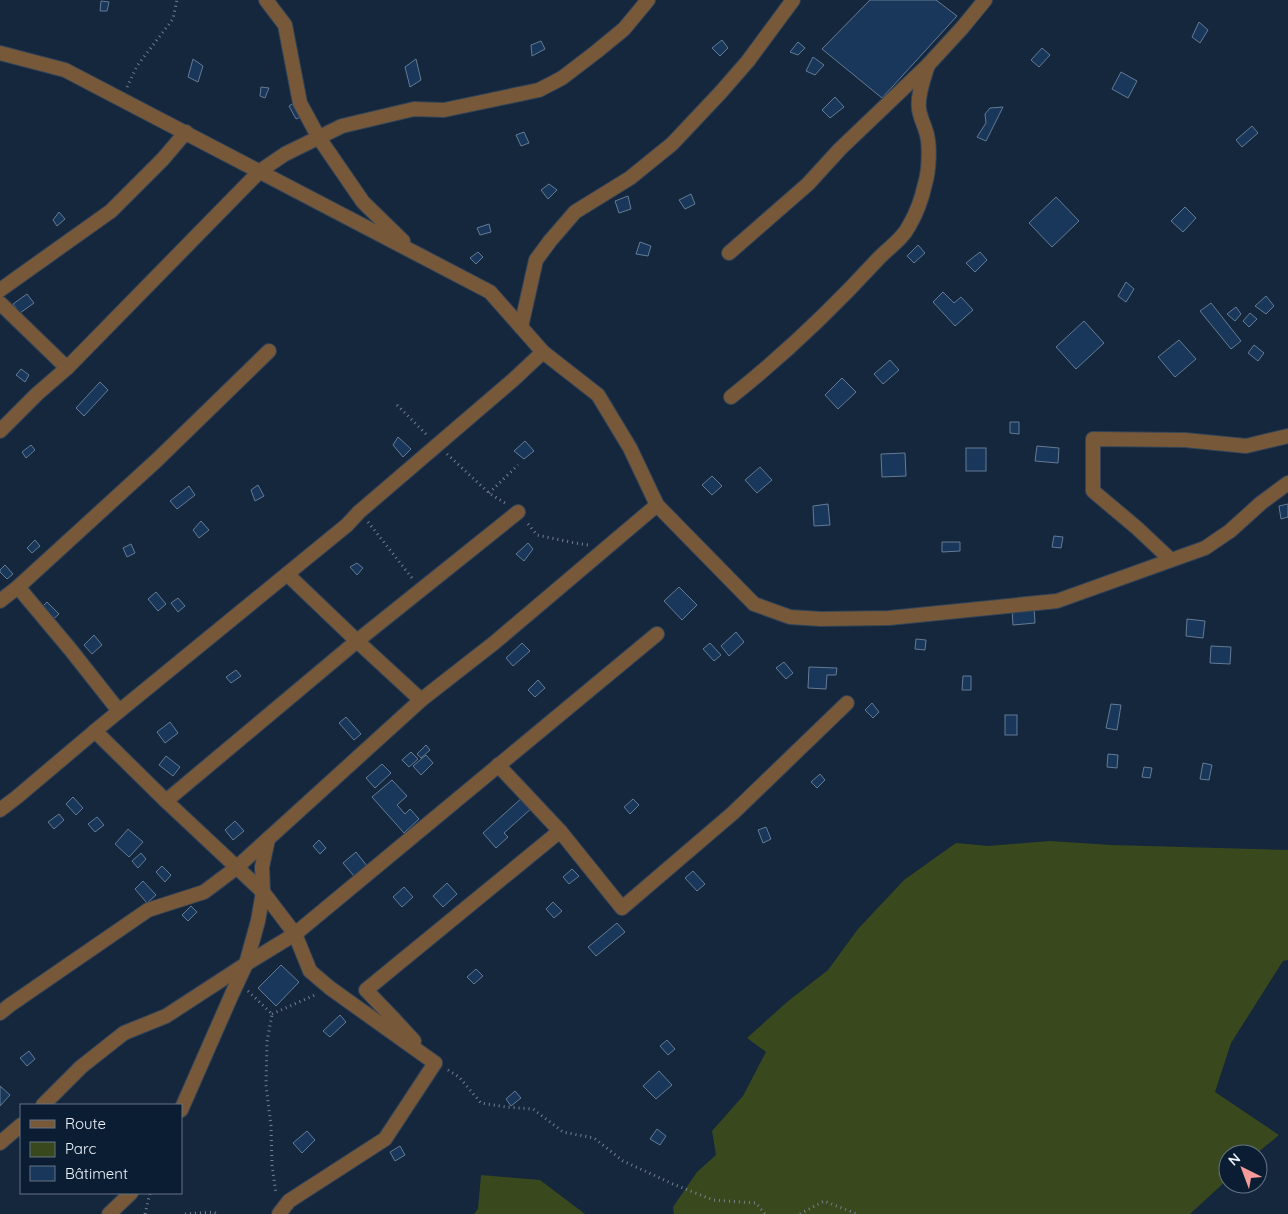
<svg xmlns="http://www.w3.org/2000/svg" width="1288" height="1214" viewBox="0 0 1288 1214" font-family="Quicksand,sans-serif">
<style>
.green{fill:#39491d}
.building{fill:#18375a;stroke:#657b95}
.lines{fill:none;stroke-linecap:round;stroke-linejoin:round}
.minor-casing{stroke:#334458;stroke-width:16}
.path{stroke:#728091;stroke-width:3;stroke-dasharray:1 4;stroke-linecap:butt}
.minor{stroke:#77593a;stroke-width:14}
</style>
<rect width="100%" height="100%" fill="#14273d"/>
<g class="green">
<path d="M1050,841L1111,845L1288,850V960L1283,961L1231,1043L1215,1092L1279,1135L1256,1154H1228V1179L1190,1214H674L673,1207L697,1172L716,1155L712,1131L743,1096L766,1052L747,1038L787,1002L828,970L858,929L904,880L956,843L988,846Z"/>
<path d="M481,1175L540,1180L585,1214H474L478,1209Z"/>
</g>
<g class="building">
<path d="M870,0H936L957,16L882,98L822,49Z"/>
<path d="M101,1L109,2L107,11H100Z"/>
<path d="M1199,22L1208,30L1200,43L1192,37Z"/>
<path d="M722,40L728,48L720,56L712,48Z"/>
<path d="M541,41L545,49L532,56L531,45Z"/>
<path d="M798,42L805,48L798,55L790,52Z"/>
<path d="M1042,48L1050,55L1039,67L1031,60Z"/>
<path d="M813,57L824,65L815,75L806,71Z"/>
<path d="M193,59L203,66L198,82L188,77Z"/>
<path d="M416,59L421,80L410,87L405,67Z"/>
<path d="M1121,72L1137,81L1128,98L1112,89Z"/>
<path d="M261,87L269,88L265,98L260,96Z"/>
<path d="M835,97L844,107L830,118L822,110Z"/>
<path d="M297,101L305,115L296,119L289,106Z"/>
<path d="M1003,107L986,141L977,137L986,123L985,114L990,108Z"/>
<path d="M1252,126L1258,133L1242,147L1236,140Z"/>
<path d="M524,132L529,143L521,146L516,135Z"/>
<path d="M549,184L557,190L548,199L541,190Z"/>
<path d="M691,194L695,204L685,209L679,200Z"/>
<path d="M628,196L631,209L619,213L615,201Z"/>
<path d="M1056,197L1079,221L1052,247L1029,223Z"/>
<path d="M1185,207L1196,218L1183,232L1171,221Z"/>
<path d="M59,212L65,219L57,226L53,220Z"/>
<path d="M489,224L491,232L480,235L477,228Z"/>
<path d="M640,242L651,246L648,256L636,254Z"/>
<path d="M918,245L925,253L914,263L907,256Z"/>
<path d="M478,252L483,257L476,264L470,258Z"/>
<path d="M980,252L987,260L975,272L966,263Z"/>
<path d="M1126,282L1134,289L1126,302L1118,296Z"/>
<path d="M943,292L954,303L961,297L973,310L955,326L933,302Z"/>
<path d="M27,294L34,303L20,313L13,304Z"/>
<path d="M1266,296L1274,306L1266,314L1255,306Z"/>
<path d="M1211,303L1241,341L1231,349L1200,311Z"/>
<path d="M1236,307L1241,314L1235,321L1227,314Z"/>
<path d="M1250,313L1257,319L1249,327L1243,321Z"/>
<path d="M1084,321L1104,343L1076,369L1056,347Z"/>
<path d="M1179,340L1196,359L1175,377L1158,357Z"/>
<path d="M1254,345L1264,353L1258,361L1248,353Z"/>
<path d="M890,360L899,370L883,384L874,374Z"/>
<path d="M21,369L29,375L25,382L16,375Z"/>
<path d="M842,378L856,392L838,409L825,395Z"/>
<path d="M100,382L108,390L84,416L76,408Z"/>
<path d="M1010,422H1019V434L1010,433Z"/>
<path d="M398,437L411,449L403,457L393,445Z"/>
<path d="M525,441L534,451L524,459L514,451Z"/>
<path d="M31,445L35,450L26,458L22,452Z"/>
<path d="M1037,446L1059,448L1058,463L1035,461Z"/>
<rect x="966" y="448" width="20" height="23"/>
<path d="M905,453L906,476L882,477L881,454Z"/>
<path d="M760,467L772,480L757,493L745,480Z"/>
<path d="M712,476L722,486L712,495L702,485Z"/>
<path d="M258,485L264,496L255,501L251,490Z"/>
<path d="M189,486L195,495L177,509L170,501Z"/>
<path d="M828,504L830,525L814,526L813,506Z"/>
<path d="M1288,504V517L1281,519L1279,506Z"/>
<path d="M201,521L209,530L199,538L193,530Z"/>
<path d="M1054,536L1063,537L1061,548L1052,547Z"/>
<path d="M35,540L40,546L32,553L27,548Z"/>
<path d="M942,542H960V551L942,552Z"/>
<path d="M528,543L533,549L524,561L516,554Z"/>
<path d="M131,544L135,553L127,557L123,548Z"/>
<path d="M357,563L363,568L357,575L350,567Z"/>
<path d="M5,565L13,574L7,579L0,572V570Z"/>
<path d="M679,587L697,605L682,620L664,601Z"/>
<path d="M156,592L166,604L158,611L148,599Z"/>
<path d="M178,598L185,606L178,612L171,603Z"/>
<path d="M47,602L59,614L51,621L40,609Z"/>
<path d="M1034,607L1035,623L1013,625L1012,609Z"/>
<path d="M1187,619L1205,621L1203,638L1186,636Z"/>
<path d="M736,632L744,642L729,656L721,646Z"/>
<path d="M94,635L102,645L92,654L84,645Z"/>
<path d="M916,639L926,640L925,650L915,649Z"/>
<path d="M522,643L530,651L513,666L506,658Z"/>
<path d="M710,643L721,655L714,661L703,649Z"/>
<path d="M1211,646L1231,647L1230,664L1210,663Z"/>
<path d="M784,662L793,673L786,679L776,668Z"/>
<path d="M809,667L837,668L836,675H827L826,689L808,688Z"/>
<path d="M236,670L241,676L231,683L226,677Z"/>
<path d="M963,676H971V690H962Z"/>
<path d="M538,680L545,688L535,697L528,690Z"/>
<path d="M872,703L879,712L873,718L865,710Z"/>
<path d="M1111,704L1121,705L1117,730L1106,728Z"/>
<rect x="1005" y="715" width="12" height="20"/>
<path d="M346,717L361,734L354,740L339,723Z"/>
<path d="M170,722L178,733L165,743L157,732Z"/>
<path d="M426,745L430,750L421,758L417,754Z"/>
<path d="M411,752L418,759L409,767L402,760Z"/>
<path d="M1108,754L1118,755L1117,768L1107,767Z"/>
<path d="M426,755L433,763L421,775L413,766Z"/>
<path d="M166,756L180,767L173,776L159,765Z"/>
<path d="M1203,763L1212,765L1209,780L1200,779Z"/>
<path d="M382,764L391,773L375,788L366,778Z"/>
<path d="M1144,767L1152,768L1150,778L1142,777Z"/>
<path d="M820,774L825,780L817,788L811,782Z"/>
<path d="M392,780L407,796L397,805L405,814L410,809L419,819L404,833L372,797Z"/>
<path d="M524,796L533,807L504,833L508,837L496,848L483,833Z"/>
<path d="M73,797L83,808L76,815L66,804Z"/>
<path d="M633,799L639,805L630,814L624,807Z"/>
<path d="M59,814L64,820L54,829L48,822Z"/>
<path d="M97,817L104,825L95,832L88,824Z"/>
<path d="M235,821L244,831L233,840L225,830Z"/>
<path d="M766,827L771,839L763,843L758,830Z"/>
<path d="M128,829L143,842L129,857L115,844Z"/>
<path d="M319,840L326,848L320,854L313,846Z"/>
<path d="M356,852L367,866L354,876L343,863Z"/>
<path d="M141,853L146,859L138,868L132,861Z"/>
<path d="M162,866L171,875L165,882L156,872Z"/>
<path d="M572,869L579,876L569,884L563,877Z"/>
<path d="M693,871L705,884L697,891L685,878Z"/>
<path d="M143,881L156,895L147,903L135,889Z"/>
<path d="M447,883L457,894L443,907L433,896Z"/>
<path d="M404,887L413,897L402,907L393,897Z"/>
<path d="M553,902L562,911L554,918L546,909Z"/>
<path d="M191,906L197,912L188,921L182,915Z"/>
<path d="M617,923L625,932L596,956L588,947Z"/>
<path d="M281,965L299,982L276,1006L258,988Z"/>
<path d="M476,969L483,976L474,984L467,977Z"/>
<path d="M340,1015L346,1022L330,1037L323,1031Z"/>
<path d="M667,1040L675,1049L668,1055L660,1046Z"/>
<path d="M29,1051L35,1059L27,1066L20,1058Z"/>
<path d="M659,1071L672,1085L656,1099L643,1086Z"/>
<path d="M0,1086L10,1095L0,1106Z"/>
<path d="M515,1091L521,1098L511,1106L506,1099Z"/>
<path d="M657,1129L666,1136L660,1145L650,1139Z"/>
<path d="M307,1131L315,1140L302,1153L293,1143Z"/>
<path d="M400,1146L405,1155L395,1161L390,1152Z"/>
</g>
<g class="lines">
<g class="minor-casing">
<g id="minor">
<path d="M266,0L285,25L300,103L319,138L363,202L403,241"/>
<path d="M0,53L65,70L490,292L543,352L598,395L630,448L657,505L754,604L790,617L821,619L889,618L1057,601L1205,548L1230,531L1261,503L1288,483"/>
<path d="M729,253L808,184L840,149L928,65L962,28L985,0"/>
<path d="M0,290L111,211L163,159L186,132"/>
<path d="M0,303L67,368"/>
<path d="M521,327L536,260L550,241L575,212L630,178L672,144L721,92L748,61L793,0"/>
<path d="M731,397C784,355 832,309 878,259C888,248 902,240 909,226C916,214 922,198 925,184C929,171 930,148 927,135C925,126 920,118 919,109C917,95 924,78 928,65"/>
<path d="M0,431L37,394L67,368L260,171L285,154L342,126L414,109L444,110L539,90L562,78L596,52L624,29L648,0"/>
<path d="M1171,560L1137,528L1093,491V439L1185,440L1246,446L1288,436"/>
<path d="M287,574L357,641L421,700"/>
<path d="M18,587L70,649L119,711"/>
<path d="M0,601L18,587L157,460L269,351"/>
<path d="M95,731L166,801L263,892L295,934L310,971L330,988L435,1063"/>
<path d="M498,765L560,831L622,908L733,813L847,703"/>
<path d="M166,801L357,641L518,512"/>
<path d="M0,810L17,797L101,726L347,525L359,512L513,380L543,352"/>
<path d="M0,1013L10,1005L148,910L204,892L236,868L421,700L494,643L657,505"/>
<path d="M414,1041L392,1017L366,990L560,831"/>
<path d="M43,1105L81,1067L124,1033L166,1016L246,964L258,921L263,892L262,867L268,839"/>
<path d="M181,1110L232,994L246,964L295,934L657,634"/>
<path d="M0,1143L21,1125"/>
<path d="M109,1214L131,1193"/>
<path d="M279,1214L289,1201L385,1139L435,1063"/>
</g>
</g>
<g class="path">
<path d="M127,87L137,66L173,19L177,0"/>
<path d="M397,405L428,436"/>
<path d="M447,454L489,493L505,503"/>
<path d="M489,493L518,465"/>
<path d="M368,522L412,578"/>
<path d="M528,524L537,535L575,543L588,545"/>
<path d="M248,991L272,1014L267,1042L266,1085L271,1126L272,1165L276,1194"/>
<path d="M272,1014L315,995"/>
<path d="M448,1070L459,1077L481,1103L506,1107L533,1109L563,1132L594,1138L623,1161L673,1184L713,1200L756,1203L765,1214"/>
<path d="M145,1214L150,1193"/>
<path d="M185,1214L214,1212L217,1214"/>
<path d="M800,1214L824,1201L857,1214"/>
</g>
<use href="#minor" class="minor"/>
</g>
<rect x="20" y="1104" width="162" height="90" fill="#0b1d32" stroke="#667384"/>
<rect x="30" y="1120" width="25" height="8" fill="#77593a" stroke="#667384"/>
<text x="65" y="1129" font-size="15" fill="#eef5fe">Route</text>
<rect x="30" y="1142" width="25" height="15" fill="#39491d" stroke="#667384"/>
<text x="65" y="1154" font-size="15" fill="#eef5fe">Parc</text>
<rect x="30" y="1166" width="25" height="15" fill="#18375a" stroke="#667384"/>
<text x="65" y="1179" font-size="15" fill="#eef5fe">Bâtiment</text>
<g transform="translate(1243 1169) rotate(318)"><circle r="24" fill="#0b1d32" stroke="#667384"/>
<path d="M0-4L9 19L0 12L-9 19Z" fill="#f59b9a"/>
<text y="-8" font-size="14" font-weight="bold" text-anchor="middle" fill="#eef5fe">N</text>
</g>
</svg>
